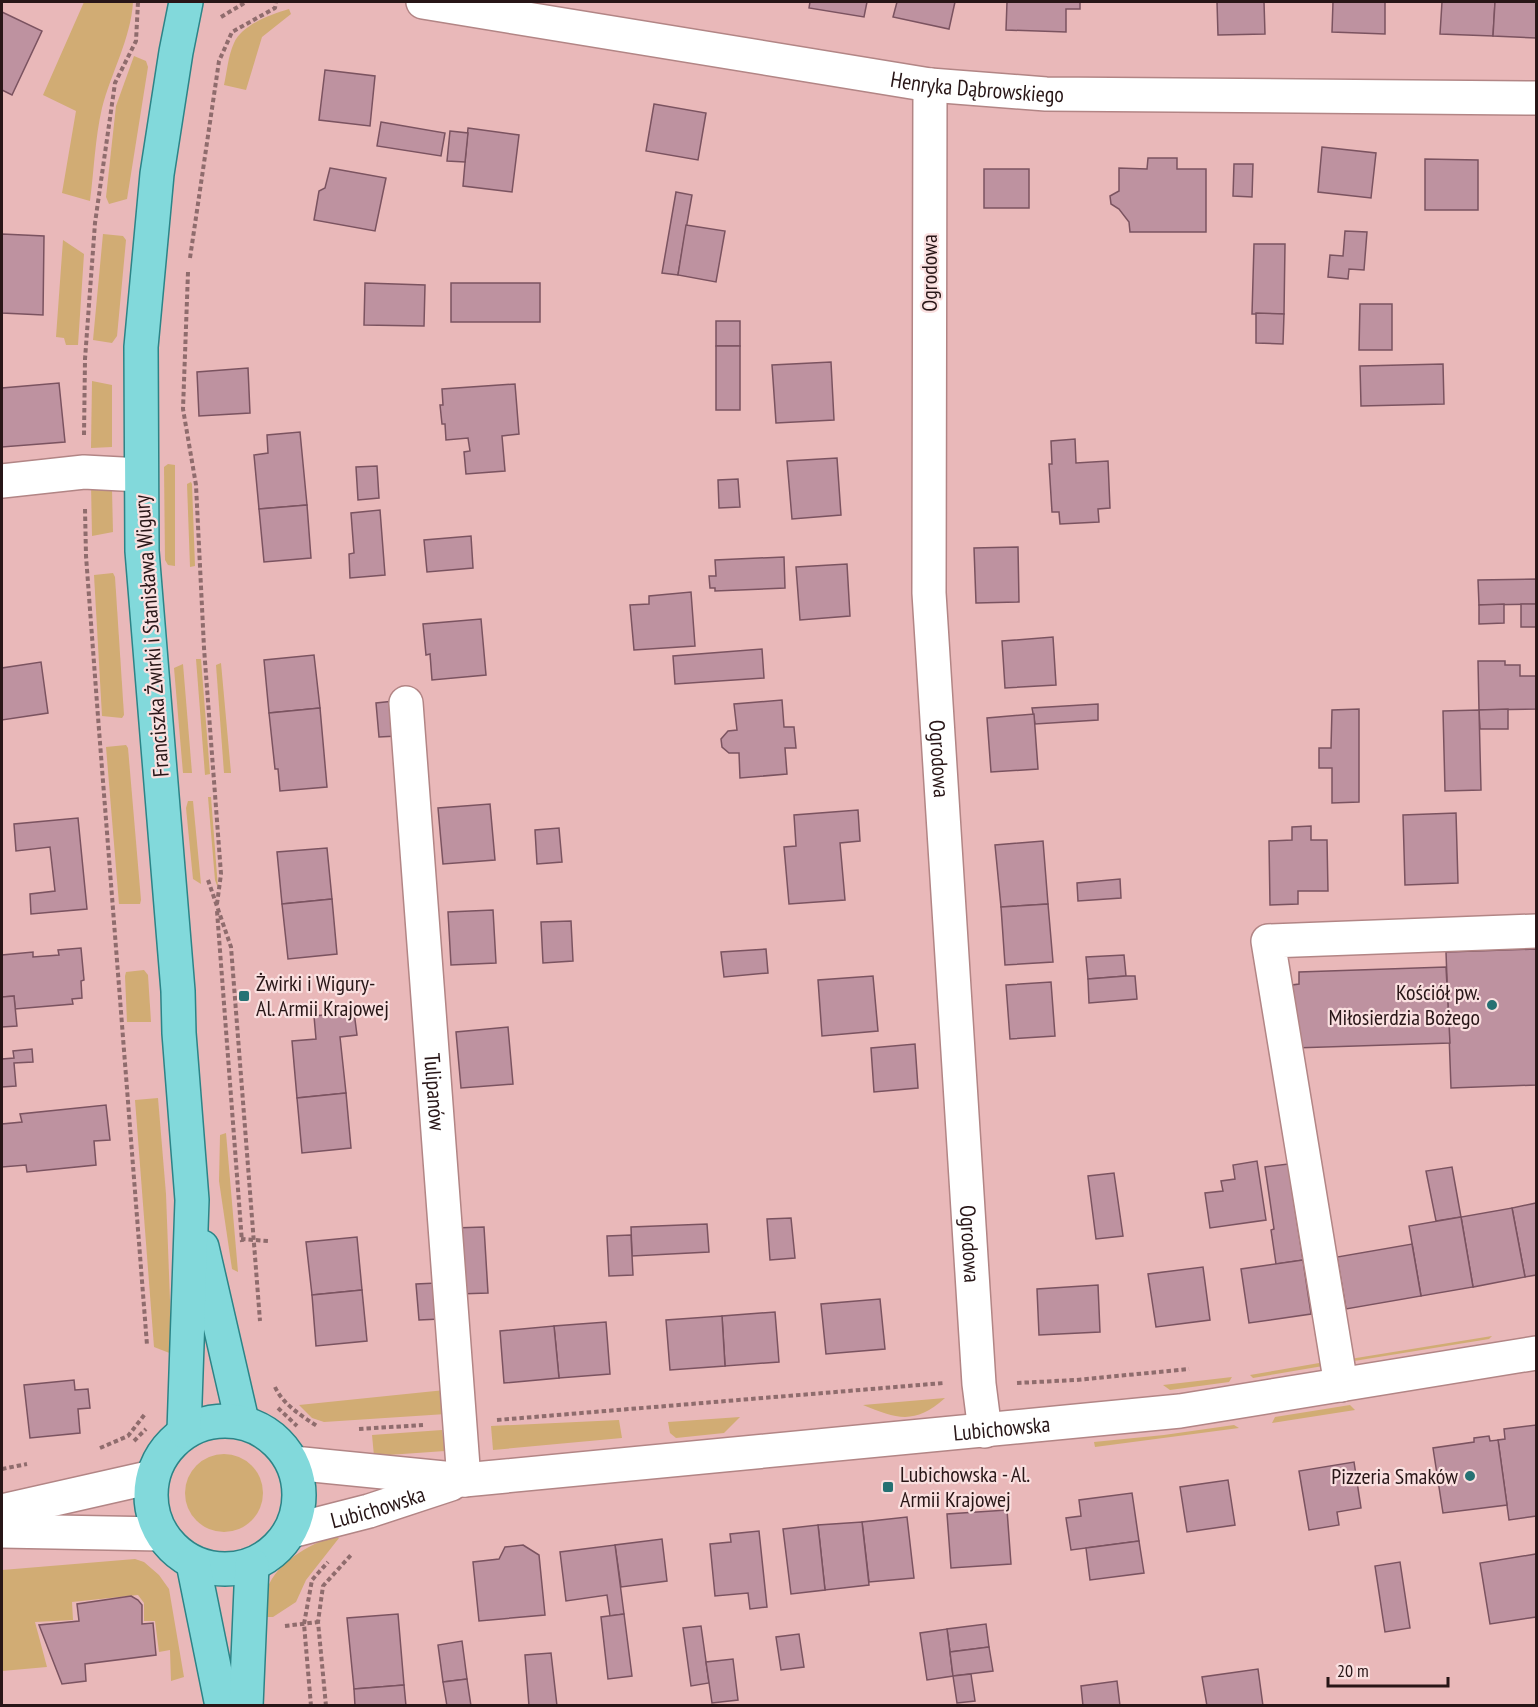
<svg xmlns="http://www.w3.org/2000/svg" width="1538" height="1707" viewBox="0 0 1538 1707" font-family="'PT Sans Narrow',sans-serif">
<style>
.green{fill:#d1ac74}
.building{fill:#be92a0;stroke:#7b5360;stroke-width:1.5}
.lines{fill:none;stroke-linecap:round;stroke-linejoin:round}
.minor-casing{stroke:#b28585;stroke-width:36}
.major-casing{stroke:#2c8487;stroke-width:36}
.path{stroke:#8f6c6d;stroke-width:4;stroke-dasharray:4.5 3;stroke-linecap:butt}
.minor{stroke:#fff;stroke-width:33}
.major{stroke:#82d9db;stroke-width:33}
.poi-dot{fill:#267173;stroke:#fae0e0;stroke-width:2}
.labels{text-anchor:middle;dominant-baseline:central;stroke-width:4.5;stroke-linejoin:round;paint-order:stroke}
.street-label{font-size:22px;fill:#281617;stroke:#fae0e0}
.poi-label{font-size:22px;fill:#281617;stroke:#fae0e0;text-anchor:start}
</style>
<rect width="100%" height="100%" fill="#e9b8b9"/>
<g class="green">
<path d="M84,2H133C131,38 111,73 102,108C95,138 94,171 90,201L62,193L76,111L43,95Z"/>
<path d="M289,9L291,14L262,37L246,90L224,85C227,72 228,56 234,43C242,25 271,14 289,9Z"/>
<path d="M134,56L146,61L148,67L127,199L109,204L106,197L116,106Z"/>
<path d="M103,234L123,236L126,240L117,336L112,343L93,340Z"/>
<path d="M63,240L84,254L78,345H66L64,338L56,337Z"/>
<path d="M92,381L112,385V447L91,448Z"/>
<path d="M168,464L175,465V566L168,565L165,560L164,467Z"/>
<path d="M191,482L192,484L195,566L190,567L187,484Z"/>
<path d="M91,484L109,486L112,490L113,532L92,536Z"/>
<path d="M113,573L115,577L124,715L122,718L102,716L94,575Z"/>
<path d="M196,659H201L210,774L205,775Z"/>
<path d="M221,663L231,773H224L216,665Z"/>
<path d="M183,664L192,773H183L174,668Z"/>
<path d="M126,745L128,748L141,900L140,904H119L106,747Z"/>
<path d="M208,797H211L218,888L215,880Z"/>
<path d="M188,801H193L201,884L193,879L186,808Z"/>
<path d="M144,970L148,975L151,1022H127L125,976L126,972Z"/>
<path d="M158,1098L166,1194L172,1354L154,1347L135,1100Z"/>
<path d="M226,1133L238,1272L232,1269L219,1181L220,1135Z"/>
<path d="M1492,1336L1489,1339L1354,1361L1350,1359Z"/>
<path d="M1325,1362L1323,1366L1253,1378L1250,1375Z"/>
<path d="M1232,1377L1229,1382L1170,1390L1163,1385Z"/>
<path d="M445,1390L446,1414L324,1422L312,1418L299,1405Z"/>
<path d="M945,1398C915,1425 897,1419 863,1405Z"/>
<path d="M1350,1405L1355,1410L1272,1423L1275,1417Z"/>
<path d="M740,1417L724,1433L676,1438L670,1433L668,1422Z"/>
<path d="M619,1420L622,1438L493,1450L491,1426Z"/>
<path d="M1234,1425L1239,1428L1095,1447L1094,1442L1164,1435Z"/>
<path d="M442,1430L445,1451L374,1456L372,1435Z"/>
<circle cx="224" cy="1493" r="39"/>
<path d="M333,1536L339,1538L306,1580L296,1602L273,1617H263C264,1609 264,1597 267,1589C278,1561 308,1546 333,1536Z"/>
<path d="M135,1559L144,1562L159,1575L169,1589L184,1677L171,1681L170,1650L159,1652L155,1621H144V1603L138,1595L72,1602L73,1620L35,1622L47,1667L2,1671V1570Z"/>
</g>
<g class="building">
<path d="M810,2H867L864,17L809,8Z"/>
<path d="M897,2H955L949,29L893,17Z"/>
<path d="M1007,2H1080V9H1066V32L1006,30Z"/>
<path d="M1217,2H1264L1265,34L1218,35Z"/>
<path d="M1333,2H1385V34L1332,32Z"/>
<path d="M1430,2H1495L1493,36L1440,34L1442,2Z"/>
<path d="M1495,2H1536V38L1493,36Z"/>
<path d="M2,12L42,31L12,95L2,90Z"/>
<path d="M325,70L375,76L370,126L319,120Z"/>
<path d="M654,104L706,113L698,160L646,151Z"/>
<path d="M381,122L445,133L441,156L377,146Z"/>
<path d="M468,128L519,135L512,192L463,186Z"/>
<path d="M450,131L468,133L465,162L447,161Z"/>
<path d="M1322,147L1376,153L1371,198L1318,192Z"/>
<path d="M1148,158H1177V169H1206V232H1130L1129,222L1119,209L1111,204L1110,196L1119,191V168L1147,169Z"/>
<path d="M1425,159L1478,160V210H1425Z"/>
<path d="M1234,164H1253L1252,197L1233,196Z"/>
<path d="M330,168L386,178L375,231L314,220L319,191L325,188Z"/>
<rect x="984" y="169" width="45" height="39"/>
<path d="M676,192L692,195L678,275L662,273Z"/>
<path d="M686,225L725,231L716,282L678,275Z"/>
<path d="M1345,231L1367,232L1364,270L1349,269L1348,279L1328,277L1330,255L1343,256Z"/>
<path d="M2,234L44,236L43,315L2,313Z"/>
<path d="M1254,244H1285L1284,314H1252Z"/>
<path d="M365,283L425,285L424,326L364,325Z"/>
<rect x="451" y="283" width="89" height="39"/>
<path d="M1360,304H1392V350H1359Z"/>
<path d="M1256,313L1284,314L1283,344L1256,343Z"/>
<rect x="716" y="321" width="24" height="25"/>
<rect x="716" y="346" width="24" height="64"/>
<path d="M831,362L834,420L776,423L772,365Z"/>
<path d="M1443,364L1444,404L1361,406L1360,366Z"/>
<path d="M248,368L250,413L199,416L197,372Z"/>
<path d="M59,383L65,442L2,447V388Z"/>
<path d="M515,384L519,434L502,436L505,471L466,474L464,452L470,451L468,438L446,440L445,424H442L440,405H443L442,389Z"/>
<path d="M300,432L307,505L259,509L254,455L268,453L267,435Z"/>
<path d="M1075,439L1076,463L1108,461L1110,508L1098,509L1099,522L1060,524L1059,512H1052L1049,464H1052L1051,441Z"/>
<path d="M837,458L841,515L792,519L787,461Z"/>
<path d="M377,466L379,498L358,500L356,467Z"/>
<path d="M738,479L740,507L719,508L718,480Z"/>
<path d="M307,505L311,558L264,562L259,509Z"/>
<path d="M380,510L385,575L350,578L349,554L354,553L351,513Z"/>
<path d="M471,536L473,568L427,572L424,540Z"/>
<path d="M1018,547L1019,602L976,603L974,548Z"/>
<path d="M784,557L785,588L715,591V588H710L709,576H716L715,560Z"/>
<path d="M847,564L850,616L800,620L796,567Z"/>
<path d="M1536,579V604L1479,605L1478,580Z"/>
<path d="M691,592L695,646L634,650L630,605L649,604V596Z"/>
<path d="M1504,604V623L1479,624V605Z"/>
<rect x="1521" y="604" width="15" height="23"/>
<path d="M481,619L486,675L432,680L430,654L426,655L423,624Z"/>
<path d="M1053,637L1056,685L1005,688L1002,641Z"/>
<path d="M762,649L764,678L675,684L673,656Z"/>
<path d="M314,655L320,708L269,713L264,660Z"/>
<path d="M1478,661H1505V665H1520V676H1536V709L1479,710Z"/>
<path d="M41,662L48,713L2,720V668Z"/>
<path d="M782,700L784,727H794L796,748H785L787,774L740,778L739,753H729L722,747L721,739L728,731L737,730L734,704Z"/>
<path d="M394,701L397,736L379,737L376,703Z"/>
<path d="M1098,704V720L1035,724L1032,708Z"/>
<path d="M320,708L327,787L280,791L278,769H275L269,713Z"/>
<path d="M1359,709V802L1332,803V768H1319V748H1331L1332,710Z"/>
<path d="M1508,709V729H1480L1479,710Z"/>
<path d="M1479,710L1481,790L1445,791L1443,711Z"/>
<path d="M1034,714L1038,769L991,772L987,718Z"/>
<path d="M490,804L495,860L443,864L438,808Z"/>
<path d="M858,810L860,841L840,843L845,900L789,904L784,847L796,846L794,815Z"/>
<path d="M1456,813L1458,883L1405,885L1403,815Z"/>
<path d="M78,818L87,909L31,914L30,894L55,891L50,847L16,851L14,824Z"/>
<path d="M1311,826V840H1327L1328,891H1298V904L1270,905L1269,841L1292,840V827Z"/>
<path d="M559,828L562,862L537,864L535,830Z"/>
<path d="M1043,841L1048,904L1001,907L995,845Z"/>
<path d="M327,848L332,899L282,904L277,852Z"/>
<path d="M1120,879L1121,898L1078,901L1077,883Z"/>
<path d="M332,899L337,954L288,959L282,904Z"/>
<path d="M1048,904L1053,962L1005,965L1001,907Z"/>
<path d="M493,910L496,963L451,965L448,912Z"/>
<path d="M571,921L573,961L543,963L541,922Z"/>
<path d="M81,948L84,980L81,981L82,998L72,999L73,1004L15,1009L14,996L2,997V955L33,952V957L59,955L58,950Z"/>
<path d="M766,949L768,973L724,977L721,952Z"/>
<path d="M1536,949V1085L1451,1088L1446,952Z"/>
<path d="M1124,955L1126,976L1088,979L1086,957Z"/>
<path d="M1446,967L1450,1043L1294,1048L1292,985L1299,984V972Z"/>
<path d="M873,976L878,1031L822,1036L818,980Z"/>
<path d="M1126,976H1135L1137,999L1089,1003L1088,979Z"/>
<path d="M1051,982L1055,1036L1010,1039L1006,985Z"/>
<path d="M14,996L17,1026L2,1027V997Z"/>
<path d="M354,1012L357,1035L340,1037L346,1093L297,1098L292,1041L316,1039L314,1016Z"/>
<path d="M508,1027L513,1084L461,1088L456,1032Z"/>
<path d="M915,1044L918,1088L874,1092L871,1048Z"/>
<path d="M32,1049L33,1062L14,1063L16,1086L2,1087V1059L14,1058L13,1051Z"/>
<path d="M346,1093L351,1148L302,1153L297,1098Z"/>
<path d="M106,1105L110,1140L94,1141L96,1165L27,1172L26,1165L2,1167V1124L22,1122L20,1114Z"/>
<path d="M1257,1161L1266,1220L1210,1228L1205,1193L1223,1191L1221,1181L1235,1179L1233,1165Z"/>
<path d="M1288,1164L1303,1260L1276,1264L1271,1230L1274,1229L1265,1167Z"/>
<path d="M1452,1167L1461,1217L1436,1221L1426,1171Z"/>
<path d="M1114,1173L1123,1236L1096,1239L1088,1176Z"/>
<path d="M1536,1203V1275L1525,1277L1512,1208Z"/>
<path d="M1512,1208L1525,1277L1473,1287L1461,1217Z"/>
<path d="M1461,1217L1473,1287L1421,1296L1409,1226Z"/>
<path d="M791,1218L795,1258L770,1260L767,1219Z"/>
<path d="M707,1224L709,1252L632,1256L631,1227Z"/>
<path d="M484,1227L488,1293L458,1294L454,1228Z"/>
<path d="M631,1235L633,1275L609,1276L607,1236Z"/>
<path d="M357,1237L362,1290L312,1295L306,1242Z"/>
<path d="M1412,1244L1421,1296L1346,1309L1337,1257Z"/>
<path d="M1303,1260L1311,1314L1249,1323L1241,1269Z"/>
<path d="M1203,1267L1210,1320L1156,1327L1148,1274Z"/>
<path d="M437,1283L440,1319L419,1320L416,1284Z"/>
<path d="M1098,1285L1100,1332L1039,1335L1037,1289Z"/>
<path d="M362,1290L367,1341L316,1346L312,1295Z"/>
<path d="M880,1299L885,1349L826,1354L821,1304Z"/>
<path d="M775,1312L779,1362L725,1366L722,1316Z"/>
<path d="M722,1316L725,1366L670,1370L666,1320Z"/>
<path d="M606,1322L610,1374L559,1378L554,1326Z"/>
<path d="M554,1326L559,1378L504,1383L500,1331Z"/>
<path d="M74,1380L75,1390L88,1389L90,1408L78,1409L80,1433L30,1438L24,1385Z"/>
<path d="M1536,1425V1516L1509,1520L1498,1440L1505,1439L1504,1429Z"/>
<path d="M1489,1436L1490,1441L1498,1440L1507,1505L1443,1513L1433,1448L1474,1442V1438Z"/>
<path d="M1354,1462L1361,1508L1337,1512L1339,1525L1309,1530L1299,1471Z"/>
<path d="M1228,1480L1235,1525L1187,1532L1180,1487Z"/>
<path d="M1132,1493L1139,1541L1071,1550L1066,1518L1081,1516L1079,1500Z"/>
<path d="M1007,1510L1011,1564L951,1568L947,1514Z"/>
<path d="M907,1517L914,1578L869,1582L862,1522Z"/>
<path d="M862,1522L869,1585L825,1590L818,1525Z"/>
<path d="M818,1525L825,1590L791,1594L783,1529Z"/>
<path d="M759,1531L767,1607L750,1609L748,1593L715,1596L710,1544L731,1542L730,1534Z"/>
<path d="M662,1539L667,1581L621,1587L615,1545Z"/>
<path d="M1139,1541L1144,1573L1090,1580L1086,1548Z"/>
<path d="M523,1545L539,1555L545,1615L479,1621L473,1562L499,1559L505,1547Z"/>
<path d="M615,1545L624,1614L610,1616L607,1595L566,1601L560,1552Z"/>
<path d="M1536,1554V1617L1490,1624L1480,1563Z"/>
<path d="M1400,1562L1410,1628L1385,1632L1375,1566Z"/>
<path d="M131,1596L138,1600L142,1605V1624L153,1623L156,1655L85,1664L86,1681L62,1684L39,1625L79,1621L77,1604Z"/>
<path d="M398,1614L404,1685L354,1689L347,1618Z"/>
<path d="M624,1614L632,1676L608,1679L601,1617Z"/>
<path d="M986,1624L989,1647L950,1652L947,1629Z"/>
<path d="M701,1626L709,1683L691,1686L683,1628Z"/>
<path d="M947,1629L953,1676L927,1680L920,1633Z"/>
<path d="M799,1634L804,1667L781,1670L776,1637Z"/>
<path d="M462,1641L467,1679L443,1682L438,1645Z"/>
<path d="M989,1647L993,1671L953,1676L950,1652Z"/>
<path d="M551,1653L557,1706H529L525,1655Z"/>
<path d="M733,1659L738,1700L712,1703L706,1662Z"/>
<path d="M1258,1669L1263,1706H1207L1202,1677Z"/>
<path d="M971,1674L975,1701L957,1703L953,1676Z"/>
<path d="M467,1679L471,1706H447L443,1682Z"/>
<path d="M1117,1681L1120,1706H1083L1081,1686Z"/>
<path d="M404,1685L406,1706H355L354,1689Z"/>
</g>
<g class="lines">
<g class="minor-casing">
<g id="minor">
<path id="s1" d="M423,2L930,85L1046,94L1536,98"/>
<path id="s2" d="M930,85L929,593L979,1384L985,1431"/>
<path d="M2,481L84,472L141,475"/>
<path id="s3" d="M406,703L464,1480"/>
<path d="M1341,1385L1268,941L1536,931"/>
<path id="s4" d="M293,1463L464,1480L1180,1411L1536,1353"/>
<path d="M2,1511L152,1477"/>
<path d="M2,1531L161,1534"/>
<path id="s5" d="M291,1531L369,1511L451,1484"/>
</g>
</g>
<g class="major-casing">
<g id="major">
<path d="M202,1247L242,1421"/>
<circle cx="225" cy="1495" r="74"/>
<path d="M184,1431L192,1200L179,1033L178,991L142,551L141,347L157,174L176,52L186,2"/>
<path d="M193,1563L222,1706"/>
<path d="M246,1706L252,1565"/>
</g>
</g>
<g class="path">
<path d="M221,17L246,2"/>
<path d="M190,258L219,61L232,32L275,8L276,2"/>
<path d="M188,272L183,409L196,485L204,648L221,874L217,904"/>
<path d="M84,435L85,359L95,223L115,83L136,41L138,2"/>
<path d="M85,509L86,556L99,730L147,1345"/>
<path d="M208,880L231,947L260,1321"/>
<path d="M217,911L242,1242"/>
<path d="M241,1239L268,1241"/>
<path d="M1017,1383L1076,1380L1189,1369"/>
<path d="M275,1387C283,1404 300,1415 317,1426"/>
<path d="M278,1408L297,1426"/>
<path d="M497,1420L944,1383"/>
<path d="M359,1429L423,1425"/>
<path d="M134,1441L146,1429"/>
<path d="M100,1448L128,1436L145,1414"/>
<path d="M2,1469L27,1464"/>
<path d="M285,1626L318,1622"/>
<path d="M311,1706L304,1624L312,1580L328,1562"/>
<path d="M326,1706L318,1622L323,1586L351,1555"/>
</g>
<use href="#minor" class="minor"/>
<use href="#major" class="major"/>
</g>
<g class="poi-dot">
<rect x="238" y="990" width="12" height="12" rx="3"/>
<circle cx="1492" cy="1005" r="6"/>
<circle cx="1470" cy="1476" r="6"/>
<rect x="882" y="1481" width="12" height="12" rx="3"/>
</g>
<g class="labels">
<g class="street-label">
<text stroke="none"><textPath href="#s1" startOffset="561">Henryka Dąbrowskiego</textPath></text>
<text transform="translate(929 273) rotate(-90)">Ogrodowa</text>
<text transform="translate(151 636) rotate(-94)">Franciszka Żwirki i Stanisława Wigury</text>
<text stroke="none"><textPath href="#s2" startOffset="674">Ogrodowa</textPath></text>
<text stroke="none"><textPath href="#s3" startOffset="390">Tulipanów</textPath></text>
<text stroke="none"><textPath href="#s2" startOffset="1160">Ogrodowa</textPath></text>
<text stroke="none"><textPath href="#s4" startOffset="712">Lubichowska</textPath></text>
<text stroke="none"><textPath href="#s5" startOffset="90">Lubichowska</textPath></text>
</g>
<g class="poi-label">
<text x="256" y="983">Żwirki i Wigury-<tspan x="256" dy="25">Al. Armii Krajowej</tspan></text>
<text x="1480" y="992" text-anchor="end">Kościół pw.<tspan x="1480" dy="25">Miłosierdzia Bożego</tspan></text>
<text x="900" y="1474">Lubichowska - Al.<tspan x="900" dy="25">Armii Krajowej</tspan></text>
<text x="1458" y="1476" text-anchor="end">Pizzeria Smaków</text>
</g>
</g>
<rect width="1538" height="1707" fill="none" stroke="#281617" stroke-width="6"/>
<path d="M1328 1677v9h120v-9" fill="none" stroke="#281617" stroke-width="3"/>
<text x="1337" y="1677" font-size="18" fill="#281617" stroke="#fae0e0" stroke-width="4.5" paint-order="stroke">20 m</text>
</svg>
